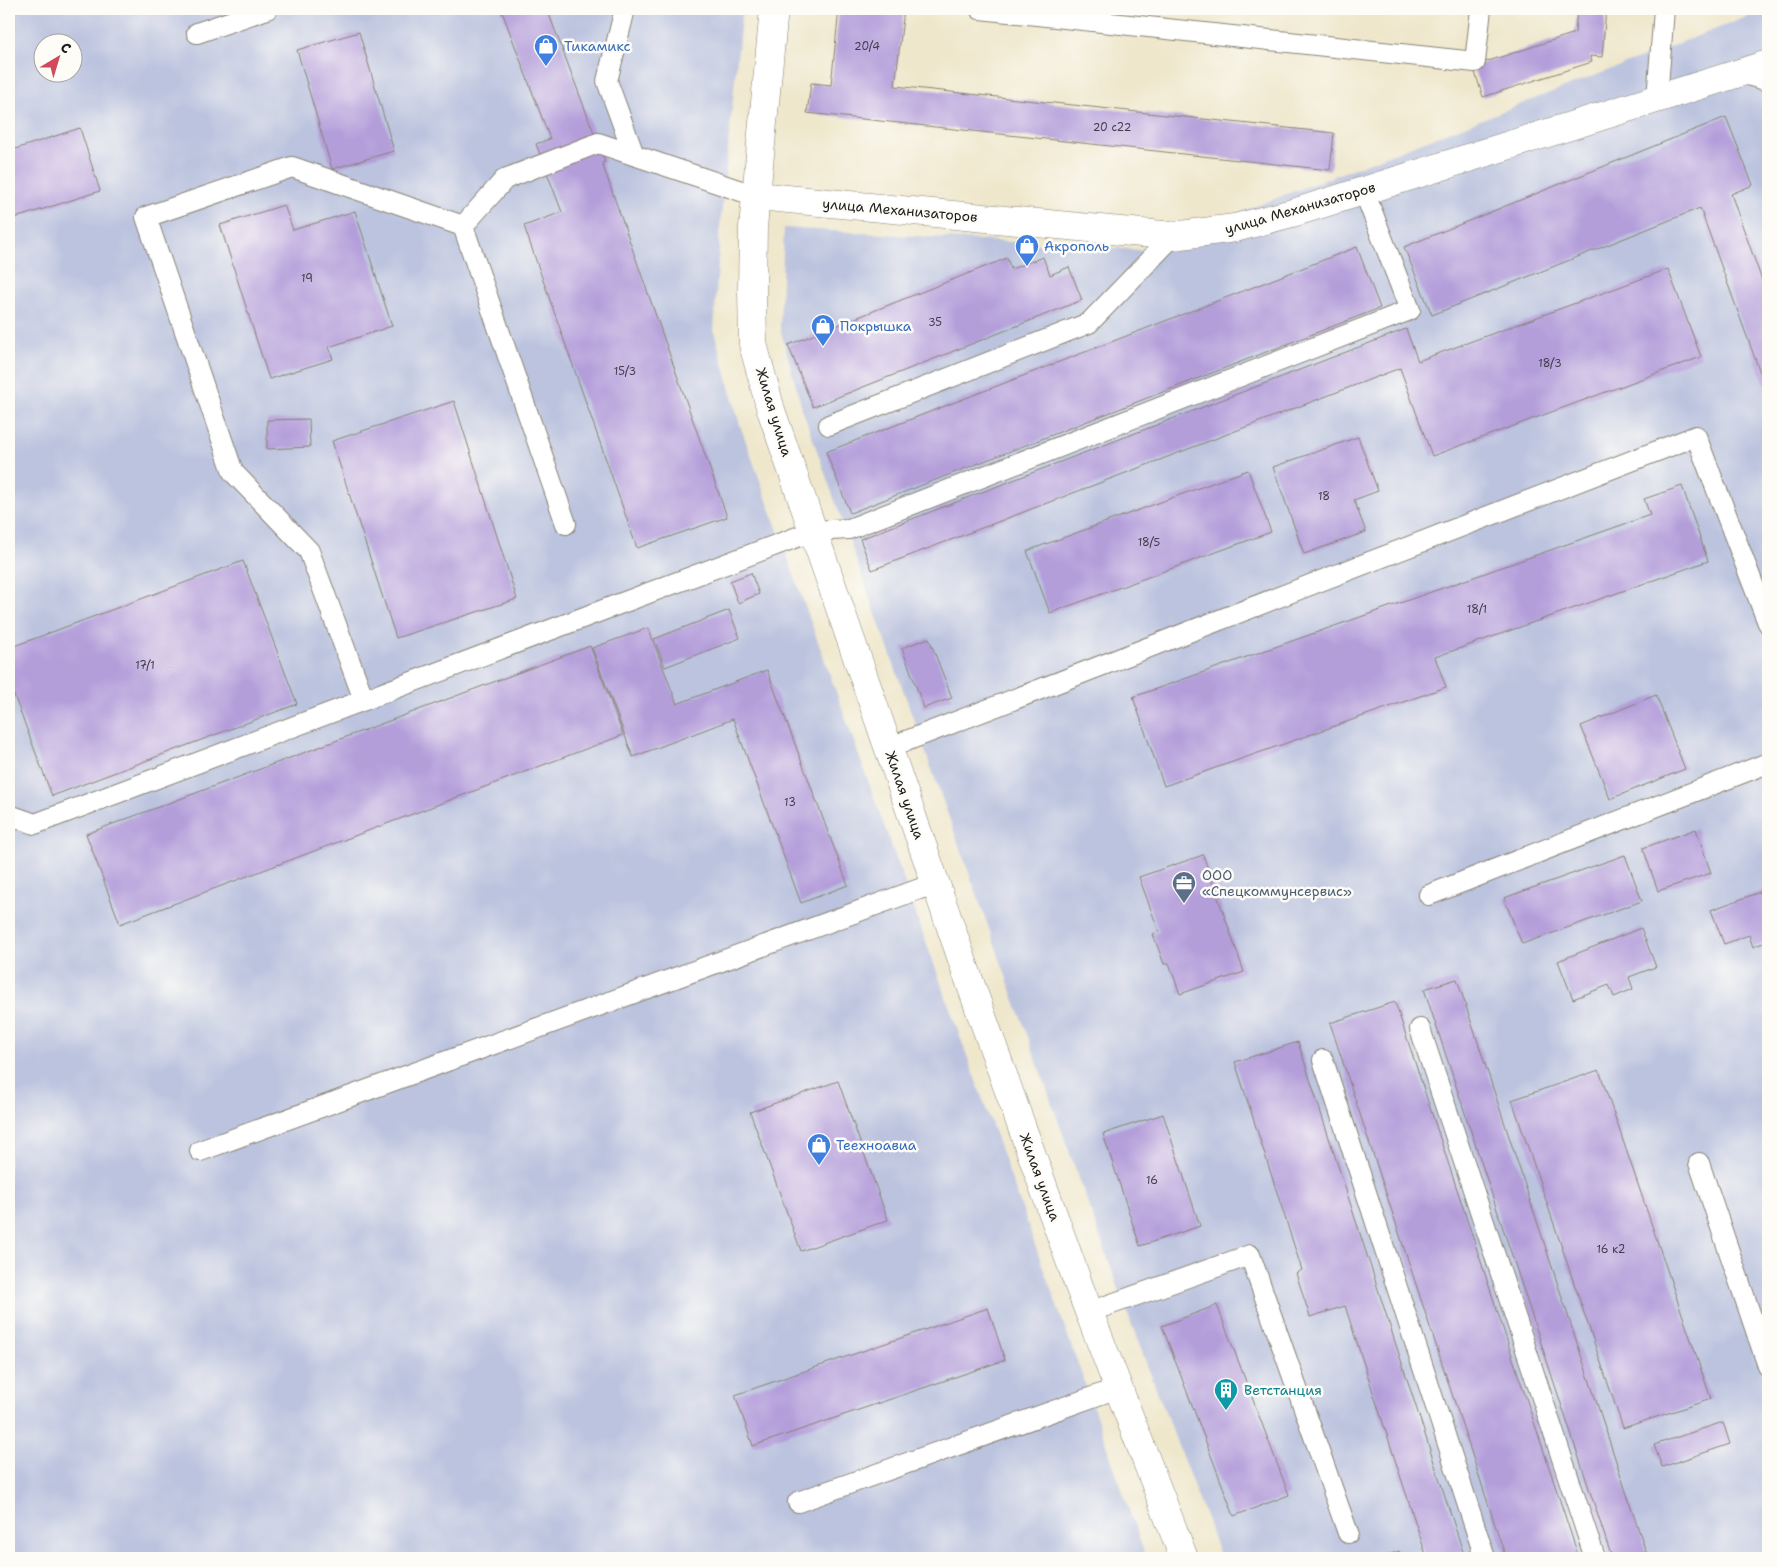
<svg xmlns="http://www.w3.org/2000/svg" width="1777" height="1567" viewBox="0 0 1777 1567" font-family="'Shantell Sans',sans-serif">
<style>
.industrial{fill:#bbc3de;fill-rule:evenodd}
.building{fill:#b49eda}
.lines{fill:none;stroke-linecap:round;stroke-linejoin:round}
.lane-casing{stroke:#868274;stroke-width:22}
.street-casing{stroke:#868274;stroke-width:29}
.secondary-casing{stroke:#868274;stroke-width:29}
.lane{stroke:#fff;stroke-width:20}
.street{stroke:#fff;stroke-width:28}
.secondary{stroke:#fff;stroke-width:28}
.labels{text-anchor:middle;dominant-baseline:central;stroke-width:5;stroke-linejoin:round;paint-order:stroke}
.number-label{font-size:11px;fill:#423c4c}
.shop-label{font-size:14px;fill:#366cbe;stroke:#fdfcf7;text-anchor:start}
.street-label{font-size:14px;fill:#1c1c1c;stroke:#fdfcf7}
.service-label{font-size:14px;fill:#4e5e75;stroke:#fdfcf7;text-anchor:start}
.culture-label{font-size:14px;fill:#0d838f;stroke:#fdfcf7;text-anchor:start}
</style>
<rect width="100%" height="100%" fill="#fdfcf7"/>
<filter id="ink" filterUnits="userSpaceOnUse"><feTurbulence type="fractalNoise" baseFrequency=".02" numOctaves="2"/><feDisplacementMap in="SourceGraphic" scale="10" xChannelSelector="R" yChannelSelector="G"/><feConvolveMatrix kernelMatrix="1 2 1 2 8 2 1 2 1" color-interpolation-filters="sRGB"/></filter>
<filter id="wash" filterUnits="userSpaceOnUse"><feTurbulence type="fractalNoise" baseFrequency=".0096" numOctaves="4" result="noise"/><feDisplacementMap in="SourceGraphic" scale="20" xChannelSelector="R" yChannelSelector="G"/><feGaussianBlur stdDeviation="1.12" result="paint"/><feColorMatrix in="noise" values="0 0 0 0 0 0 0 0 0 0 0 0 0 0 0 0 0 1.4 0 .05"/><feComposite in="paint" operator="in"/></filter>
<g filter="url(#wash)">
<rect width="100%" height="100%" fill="#efe7cc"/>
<g class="industrial">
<path d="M9,9H742L720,227L714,331L740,425L1083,1378L1146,1558H9ZM42,42H72V72H42Z"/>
<path d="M1768,9V1558H1221L1131,1323L803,412L780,328L784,228L1142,250Z"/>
</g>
<g id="blocks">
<g class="building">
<path d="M501,9H547L605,162L602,163L613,194L727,517L637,548L524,226L562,212L536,144L550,139Z"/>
<path d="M839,9H904L895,86L1334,133L1330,170L807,113L811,83L831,85Z"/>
<path d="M1577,9H1606L1602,57L1590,56L1592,62L1483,97L1473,66L1575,33Z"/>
<path d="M359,32L394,151L332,169L297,50Z"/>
<path d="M1726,117L1753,185L1731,194L1768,297V394L1700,208L1432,315L1404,247Z"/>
<path d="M80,128L100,191L9,220V151Z"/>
<path d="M284,205L293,230L355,211L392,326L329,347L333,359L269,379L220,225Z"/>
<path d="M1357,247L1380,308L850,513L826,452Z"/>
<path d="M1043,257L1050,275L1069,267L1082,300L813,407L788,345L1007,258L1011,269Z"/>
<path d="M1668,269L1701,357L1432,456L1400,368L872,570L860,539L1406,329L1418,361Z"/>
<path d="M454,401L517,599L396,638L332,441Z"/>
<path d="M309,419L310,447L267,449V420Z"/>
<path d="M1358,437L1378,491L1354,500L1366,532L1304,554L1273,467Z"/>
<path d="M1248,470L1271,532L1050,613L1027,551Z"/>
<path d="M1682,486L1708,561L1435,657L1446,687L1164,786L1133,697L1650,515L1644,499Z"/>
<path d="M243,561L297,704L52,796L9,682V648Z"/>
<path d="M751,573L759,594L738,603L730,581Z"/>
<path d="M729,610L740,638L665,667L654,639Z"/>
<path d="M648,628L677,704L767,670L848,885L801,903L733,719L633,757L592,648Z"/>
<path d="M929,638L952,698L924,708L902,648Z"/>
<path d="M590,646L623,735L120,924L86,834Z"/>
<path d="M1656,695L1685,769L1610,799L1581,726Z"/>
<path d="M1696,829L1711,873L1658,891L1643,848Z"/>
<path d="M1203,855L1244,972L1180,994L1169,963L1164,964L1153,934L1159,932L1139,877Z"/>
<path d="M1625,855L1642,901L1522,944L1504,898Z"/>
<path d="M1768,889V941L1753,947L1749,935L1724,944L1711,910Z"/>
<path d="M1641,928L1656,967L1629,977L1633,989L1614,997L1609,985L1573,999L1558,961Z"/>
<path d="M1457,979L1648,1558H1612L1424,989Z"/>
<path d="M1395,1002L1579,1558H1506L1330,1023Z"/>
<path d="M1298,1042L1465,1558H1427L1345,1306L1310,1317L1296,1273L1302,1270L1235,1062Z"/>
<path d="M1599,1070L1711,1399L1623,1428L1512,1100Z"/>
<path d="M838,1081L888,1220L801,1251L750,1112Z"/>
<path d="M1163,1114L1200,1226L1140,1246L1103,1134Z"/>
<path d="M1217,1305L1289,1495L1234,1516L1162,1326Z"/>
<path d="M988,1308L1005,1360L753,1446L735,1395Z"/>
<path d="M1723,1422L1730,1444L1662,1467L1654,1445Z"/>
<path d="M1399,1551L1402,1558H1380Z"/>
</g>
</g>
</g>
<g filter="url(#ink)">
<use href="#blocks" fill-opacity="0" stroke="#868274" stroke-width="1"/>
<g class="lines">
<g class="lane-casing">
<g id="lane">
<path d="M625,9L607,81L634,155"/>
<path d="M980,9L1475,62L1481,9"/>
<path d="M197,33L267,9"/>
<path d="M1740,73L1768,81"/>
<path d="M1657,99L1664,9"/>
<path d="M463,226L505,179L598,143L756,196"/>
<path d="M829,425L1089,323L1173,236"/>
<path d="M364,700L309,551L233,472L146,217L292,167L463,226L566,524"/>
<path d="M888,748L1696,436L1768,623"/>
<path d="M9,815L35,824L813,531L849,529L1410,310L1364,191"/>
<path d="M1429,895L1768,763"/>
<path d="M1420,1029L1595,1558"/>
<path d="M1323,1060L1485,1558"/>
<path d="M200,1151L936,883"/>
<path d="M1699,1163L1768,1366"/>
<path d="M1089,1312L1250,1255L1348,1533"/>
<path d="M798,1502L1118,1388"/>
</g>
</g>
<g class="street-casing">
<path id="street" d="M756,196L1173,236L1235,228L1296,212L1768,64"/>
</g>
<g class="secondary-casing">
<path id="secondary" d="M774,9L753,227L752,289L753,344L771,410L974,994L1079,1286L1184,1558"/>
</g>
<use href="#lane" class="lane"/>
<use href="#street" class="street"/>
<use href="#secondary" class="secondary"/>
</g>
</g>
<defs>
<g id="shop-pin" transform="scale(1.25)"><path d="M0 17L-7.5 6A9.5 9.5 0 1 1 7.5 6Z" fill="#3f7fe0" stroke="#fdfcf7"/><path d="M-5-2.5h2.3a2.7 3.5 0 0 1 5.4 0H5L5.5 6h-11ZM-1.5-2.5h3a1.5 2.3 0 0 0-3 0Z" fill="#fff"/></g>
<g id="office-pin" transform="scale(1.25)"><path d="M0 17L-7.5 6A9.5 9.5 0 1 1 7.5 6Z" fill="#5c6f8a" stroke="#fdfcf7"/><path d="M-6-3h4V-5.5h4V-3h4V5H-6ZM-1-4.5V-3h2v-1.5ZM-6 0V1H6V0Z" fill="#fff"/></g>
<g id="building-pin" transform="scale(1.25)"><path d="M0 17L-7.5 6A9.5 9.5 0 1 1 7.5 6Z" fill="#0f9aa8" stroke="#fdfcf7"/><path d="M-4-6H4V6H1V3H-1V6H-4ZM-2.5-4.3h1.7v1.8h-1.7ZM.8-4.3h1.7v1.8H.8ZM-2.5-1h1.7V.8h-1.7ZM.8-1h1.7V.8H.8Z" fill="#fff"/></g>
</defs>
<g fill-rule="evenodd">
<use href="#shop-pin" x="546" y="46"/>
<use href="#shop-pin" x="1027" y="246"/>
<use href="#shop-pin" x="823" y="326"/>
<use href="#office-pin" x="1184" y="883"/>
<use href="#shop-pin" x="819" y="1145"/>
<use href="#building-pin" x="1226" y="1390"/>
</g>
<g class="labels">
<g class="number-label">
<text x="867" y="46">20/4</text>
<text x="1112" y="127">20 с22</text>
<text x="307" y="278">19</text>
<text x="935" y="322">35</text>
<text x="1550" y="363">18/3</text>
<text x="625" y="371">15/3</text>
<text x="1324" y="496">18</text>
<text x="1149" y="542">18/5</text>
<text x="1477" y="609">18/1</text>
<text x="145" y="665">17/1</text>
<text x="790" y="802">13</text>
<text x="1152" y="1180">16</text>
<text x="1611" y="1249">16 к2</text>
</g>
<g class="shop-label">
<text x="564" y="46">Тикамикс</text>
<text x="1044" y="246">Акрополь</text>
<text x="840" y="326">Покрышка</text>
<text x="836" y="1145">Теехноавиа</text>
</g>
<g class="street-label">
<text transform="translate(1300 208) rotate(-16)">улица Механизаторов</text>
<text transform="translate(900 210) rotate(5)">улица Механизаторов</text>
<text transform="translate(774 412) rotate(73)">Жилая улица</text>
<text transform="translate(905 795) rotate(71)">Жилая улица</text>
<text transform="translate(1040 1177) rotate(70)">Жилая улица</text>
</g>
<g class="service-label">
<text x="1202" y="875">ООО<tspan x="1202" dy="16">«Спецкоммунсервис»</tspan></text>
</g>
<g class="culture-label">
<text x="1244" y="1390">Ветстанция</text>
</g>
</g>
<rect width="1777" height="1567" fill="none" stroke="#fdfcf7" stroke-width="30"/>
<g transform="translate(58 58) rotate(38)"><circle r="24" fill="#fdfcf7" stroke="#a3a29f"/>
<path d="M0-4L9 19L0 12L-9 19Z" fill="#d1495b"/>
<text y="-8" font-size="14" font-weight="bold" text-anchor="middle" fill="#1c1c1c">С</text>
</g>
</svg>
